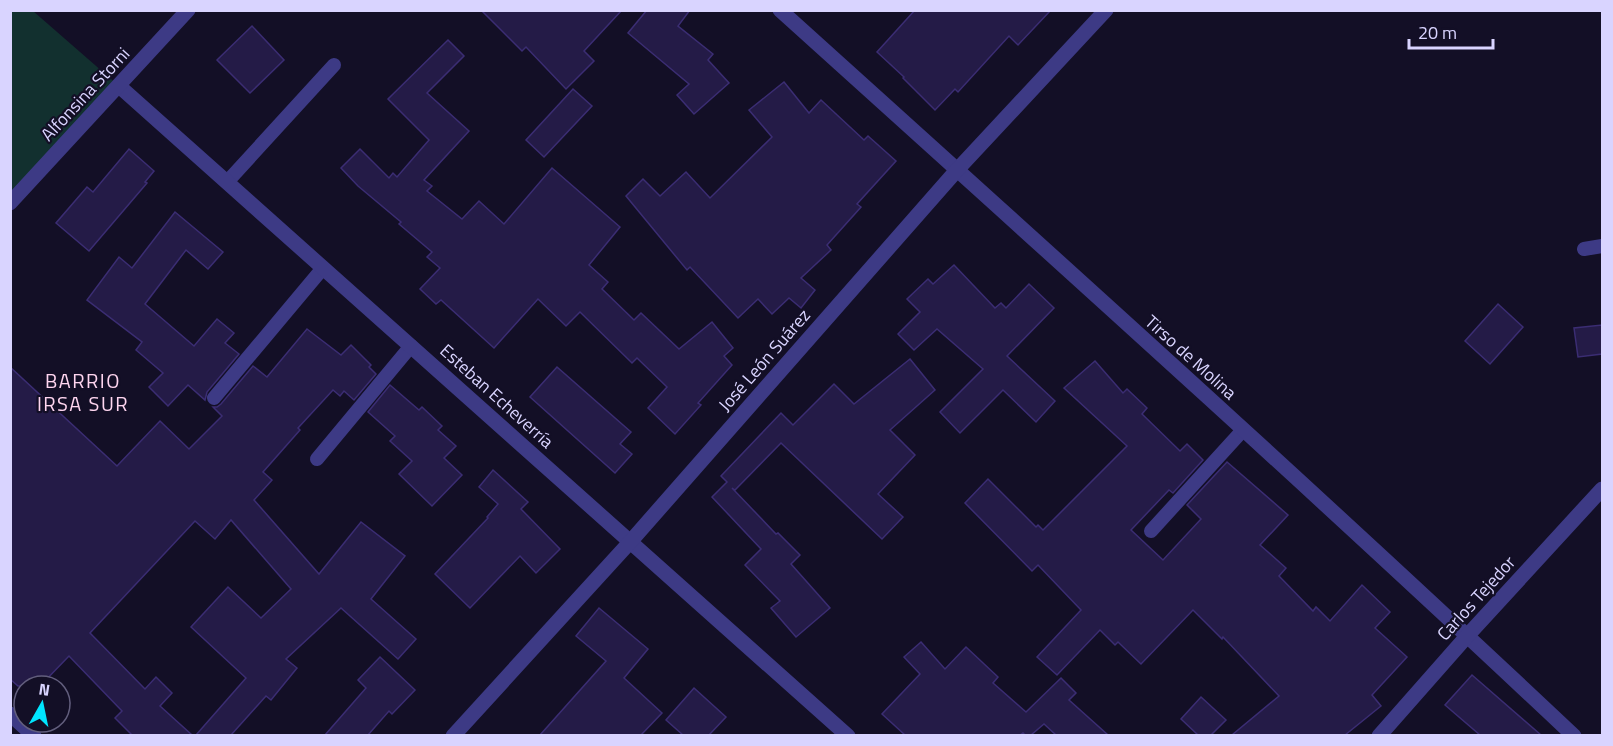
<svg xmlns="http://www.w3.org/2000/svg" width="1613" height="746" viewBox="0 0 1613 746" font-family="'Titillium Web',sans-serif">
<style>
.green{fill:#12302f}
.building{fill:#241b47;stroke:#3b2d73;stroke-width:1.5}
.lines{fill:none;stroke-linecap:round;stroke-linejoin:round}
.lane{stroke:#3d3a85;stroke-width:14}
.street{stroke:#3d3a85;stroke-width:15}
.labels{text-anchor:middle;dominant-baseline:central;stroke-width:4.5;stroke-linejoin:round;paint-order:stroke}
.street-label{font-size:18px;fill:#d9d4ff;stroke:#130f26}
.neighbourhood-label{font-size:20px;letter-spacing:1.5px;fill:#ffd6f0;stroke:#130f26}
</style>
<rect width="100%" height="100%" fill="#130f26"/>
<path class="green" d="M11,11H33L119,86L11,203Z"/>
<g class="building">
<path d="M481,10H622L584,51L594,61L566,89L526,47L522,51Z"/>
<path d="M647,10H690L678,26L713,54L708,60L729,83L694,114L677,95L689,84L628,33Z"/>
<path d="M915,10H1051L1018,45L1009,36L958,92L955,89L935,110L903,78L904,77L877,52Z"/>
<path d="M252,26L284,60L250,93L217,60Z"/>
<path d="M448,40L464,56L427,93L469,131L424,180L432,186L427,191L462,219L479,201L504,224L552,168L620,227L589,265L608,282L602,289L634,320L641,313L679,349L712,322L733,348L724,356L732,365L698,403L701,405L675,434L648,408L667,387L637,358L632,363L580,312L566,326L538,299L494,348L441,300L436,304L420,289L440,268L427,257L432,252L399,224L401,222L358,186L341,168L360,149L389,178L393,173L397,177L429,140L388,99Z"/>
<path d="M784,82L809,113L821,100L864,140L868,136L896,161L857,204L861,207L827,245L831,250L801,278L815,290L801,308L789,298L772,314L758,299L738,318L690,267L687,270L626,196L643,179L660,196L686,172L710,198L772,137L749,110Z"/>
<path d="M573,89L592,106L544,157L526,140Z"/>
<path d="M129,149L154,171L145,182L147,183L89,251L56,223L87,187L93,192Z"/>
<path d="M175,212L223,252L208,269L186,250L145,304L194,346L217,319L234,333L225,343L239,354L207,392L205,400L188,385L168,406L149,387L163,373L136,350L142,342L87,300L119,257L132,268Z"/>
<path d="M954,265L995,308L1001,303L1006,308L1029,284L1054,308L1007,356L1055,401L1036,422L1003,390L960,433L940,412L983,369L937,329L914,350L898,334L920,312L907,299L928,279L933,284Z"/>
<path d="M1498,304L1523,327L1490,364L1465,341Z"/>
<path d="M1602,325V354L1578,357L1574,328Z"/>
<path d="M307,329L341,355L351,345L371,365L369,367L376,374L354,400L344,391L340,396L333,390L298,428L300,430L263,472L272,480L254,500L319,574L361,522L405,556L371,599L416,639L398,659L341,608L286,659L297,668L271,700L266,696L231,735H196L246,678L191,627L228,587L261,618L291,589L231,520L215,539L195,521L90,633L145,689L156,677L172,693L160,706L192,735H132L115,718L122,711L69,656L40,686H18L10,679V367L117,466L160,421L189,449L222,416L213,407H217L221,404L253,366L267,377Z"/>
<path d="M910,359L935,390L890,430L915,455L878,494L903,517L882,539L781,443L735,490L732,488L776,534L778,533L800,555L791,564L830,608L796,637L771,608L780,601L745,565L761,549L712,497L727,482L721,476L781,413L793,425L834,384L854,404Z"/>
<path d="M1095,361L1123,393L1127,389L1147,408L1142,414L1180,451L1187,444L1203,460L1173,493L1169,490L1131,530L1163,560L1201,519L1187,505L1227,462L1288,515L1260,545L1286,568L1279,576L1313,611L1316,607L1330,621L1362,585L1390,612L1375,628L1407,657L1372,695L1381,706L1345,735H1232L1279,696L1223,637L1222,639L1193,610L1141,664L1118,642L1115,645L1100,630L1057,675L1037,657L1081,610L1038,565L1032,571L965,503L988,479L1036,527L1038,525L1043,530L1127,446L1064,388Z"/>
<path d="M557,367L631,432L620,444L632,454L615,473L530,397Z"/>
<path d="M390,385L419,410L422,407L442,426L438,430L456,446L444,458L462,475L432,506L399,474L412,461L390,441L395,436L368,412Z"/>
<path d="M493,470L528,502L521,509L560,549L536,573L520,556L470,608L435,574L488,518L487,517L498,504L479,487Z"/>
<path d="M599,608L648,649L624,678L662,713L641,735H540L606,661L576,636Z"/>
<path d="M921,642L945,669L966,647L998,677L993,683L1026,712L1061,678L1076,693L1069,700L1108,735H1056L1044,724L1031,735H1025L1023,733L1020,735H905L882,714L920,674L904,657Z"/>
<path d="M380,657L415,690L392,714L389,711L368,735H325L366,688L358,680Z"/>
<path d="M1472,675L1541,735H1480L1445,705Z"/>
<path d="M694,688L726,717L709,735H683L666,720Z"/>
<path d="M1201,697L1226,720L1211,735H1198L1181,719Z"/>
</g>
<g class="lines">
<g class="lane">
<path d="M227,182L334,65"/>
<path d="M1584,249L1602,246"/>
<path d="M214,398L323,268"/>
<path d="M317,459L411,346"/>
<path d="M1151,531L1243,430"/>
</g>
<g class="street">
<path d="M780,10C1046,250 1313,490 1574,736"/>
<path d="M119,86L848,736"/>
<path d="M10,203L188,10"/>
<path d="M10,714L34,736"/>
<path d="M453,736L631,541L957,170L1106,10"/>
<path d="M1379,736L1468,635L1602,489"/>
</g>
</g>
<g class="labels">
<g class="street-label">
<text transform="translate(85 94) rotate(-47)">Alfonsina Storni</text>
<text transform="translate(1191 357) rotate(42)">Tirso de Molina</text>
<text transform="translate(764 360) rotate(-49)">José León Suárez</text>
<text transform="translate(497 396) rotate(42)">Esteban Echeverría</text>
<text transform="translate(1476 598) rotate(-48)">Carlos Tejedor</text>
</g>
<g class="neighbourhood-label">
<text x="83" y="380">BARRIO<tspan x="83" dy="23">IRSA SUR</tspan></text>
</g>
</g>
<rect width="1613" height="746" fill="none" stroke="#d9d4ff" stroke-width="24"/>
<g transform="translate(42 704) rotate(9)"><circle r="28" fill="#130f26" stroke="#625e7d" stroke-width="1.5"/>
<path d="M0-4.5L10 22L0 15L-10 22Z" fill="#00e5ff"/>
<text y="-9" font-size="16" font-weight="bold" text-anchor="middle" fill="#d9d4ff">N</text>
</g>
<path d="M1409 39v9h84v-9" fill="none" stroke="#d9d4ff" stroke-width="3"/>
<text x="1418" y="39" font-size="18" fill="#d9d4ff" stroke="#130f26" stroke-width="4.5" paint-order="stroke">20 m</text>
</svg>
